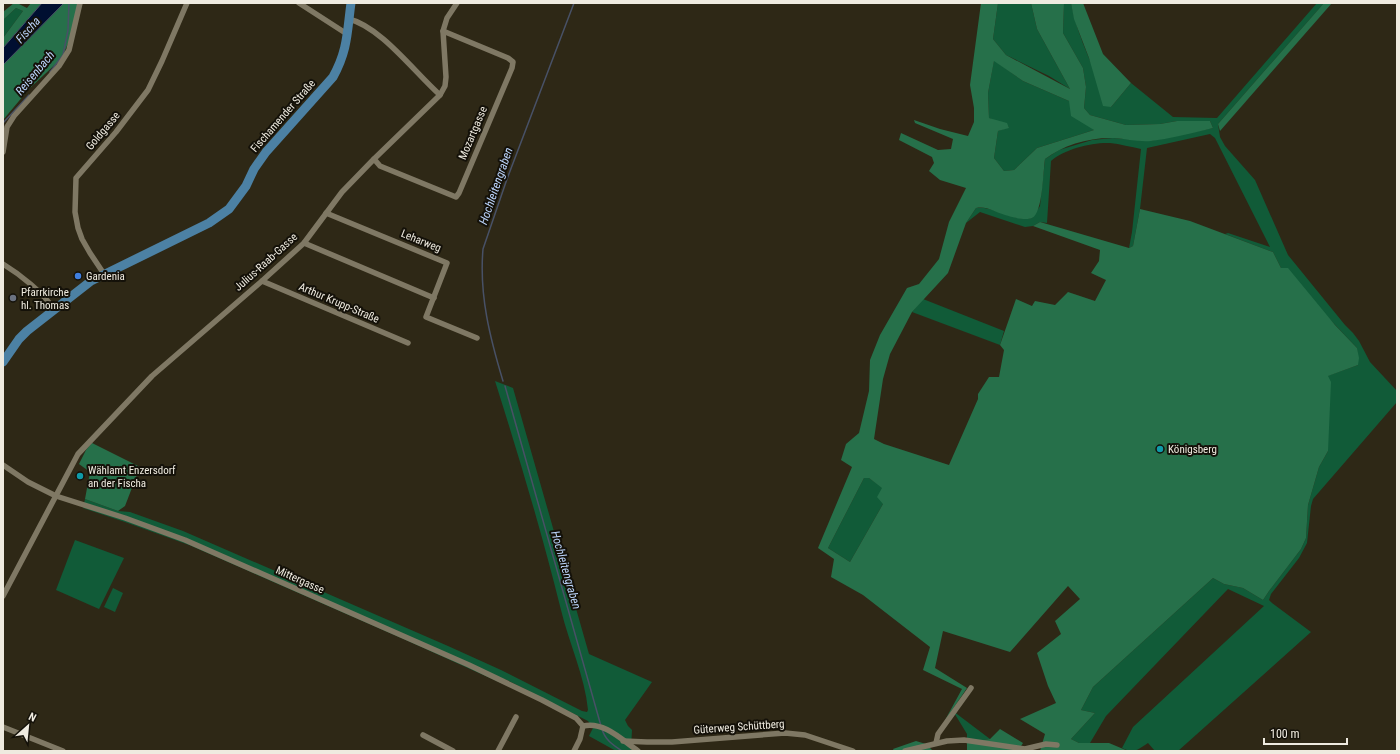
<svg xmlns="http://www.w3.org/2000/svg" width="1400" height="754" viewBox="0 0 1400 754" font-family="'Roboto Condensed',sans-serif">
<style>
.green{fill:#115b38}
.forest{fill:#26704a;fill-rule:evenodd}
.water{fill:#000f31;stroke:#485166}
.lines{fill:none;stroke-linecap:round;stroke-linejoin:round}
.stream{stroke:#485166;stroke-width:1.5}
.street{stroke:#7f7864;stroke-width:5.5}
.primary{stroke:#4c81a4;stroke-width:9}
.shop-dot{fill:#3f7fe0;stroke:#141109;stroke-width:1.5}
.worship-dot{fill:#6b7280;stroke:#141109;stroke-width:1.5}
.culture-dot{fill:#0f9aa8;stroke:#141109;stroke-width:1.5}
.labels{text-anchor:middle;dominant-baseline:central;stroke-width:4;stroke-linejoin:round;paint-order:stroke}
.street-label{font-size:11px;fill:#efebe0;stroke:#141109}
.poi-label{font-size:11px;fill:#efebe0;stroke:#141109;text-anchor:start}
.water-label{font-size:12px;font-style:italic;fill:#bbd4fb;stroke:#141109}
</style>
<rect width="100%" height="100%" fill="#2e2816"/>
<g class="green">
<path d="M998,3H1031L1037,29L1070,89L1049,76L1006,55L993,39Z"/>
<path d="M1064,3H1071C1078,39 1096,73 1111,107L1131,83L1173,117L1217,118L1317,3H1324L1218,124L1220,137L1225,146L1255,180L1288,255L1345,325L1353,333L1359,341L1370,362L1397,391V402L1313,499L1311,506L1307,543L1299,558L1271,594L1269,600L1272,603L1311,632L1178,751H1155L1148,743C1137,750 1134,754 1122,748L1133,727L1264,606L1228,589L1106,716L1090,743H1079L1071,739L1095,713L1081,710L1093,687L1213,578L1224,584L1243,588L1263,600L1269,591L1301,549L1306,538L1308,505L1319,467L1328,451L1327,376L1358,365L1357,348L1281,268L1273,252L1225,234L1228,233L1270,247L1215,138L1210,134L1147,148L1140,209L1133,246L1129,248L1132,232L1141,149C1131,147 1120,144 1110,143C1093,142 1064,149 1051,161L1047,223L1040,222L1033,226L1025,227L980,212L966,223L976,208C995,206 1012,222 1032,218L1040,206L1045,159L1059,150L1092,140L1113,138L1150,141L1213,128L1210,121H1177L1160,124L1126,125L1090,115L1084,108L1086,87L1083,68L1063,33Z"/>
<path d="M16,8L23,11L3,38V20Z"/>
<path d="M994,60L1023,81L1069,101L1094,130L1037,148L1014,170L1004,171L994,158L998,131L1009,127L989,118L988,93Z"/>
<path d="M923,299L1004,331L1000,345L912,312Z"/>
<path d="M495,381L513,388L589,654L652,682L625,720L628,726L632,730L631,749L633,751H616L589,736L593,728L588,721L505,679L501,683L408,641L189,545L125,522L83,508L85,499L118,511L130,512L183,531L448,646L501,670L582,711L587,712L588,710C585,677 569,643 561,610C542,533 519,457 495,381Z"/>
<path d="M864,478H869L883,488V504L850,562L828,548Z"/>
<path d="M75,540L124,558L99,609L56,590Z"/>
<path d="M113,588L123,593L115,612L104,607Z"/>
<path d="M953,711L990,739L967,743V734Z"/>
</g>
<g class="forest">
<path d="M14,3H17L27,8L31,3H42L3,48V38L23,11L16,8L3,20V12Z"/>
<path d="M64,3H78L71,36L62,58L29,89L3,120V65Z"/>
<path d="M981,3H998L993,39L1006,55L1070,89L1037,29L1031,3H1064L1063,33L1083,68L1086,87L1084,108L1090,115L1126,125L1160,124L1177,121H1210L1213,128L1205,130C1187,134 1169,139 1151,141C1138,142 1126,139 1114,138C1090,137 1063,145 1045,159C1043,171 1043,213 1032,218C1025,221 1012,217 1005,215C994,212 988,206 976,208L966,223L948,273L912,312L890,354L883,379L874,439L884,444L949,465L978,399V394L989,377H999L1004,350L1000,345L1016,299L1032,306L1035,301L1055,305L1068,292L1095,301L1106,280L1091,273L1099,261L1100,250L1033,226L1040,222L1129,248L1133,246L1140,209L1190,221L1273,252L1281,268H1288L1335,325L1357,348L1359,358L1358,365L1328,376L1331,382L1328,451L1319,467L1308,505L1306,538L1301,549L1269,591L1263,600L1243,588L1224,584L1213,578L1093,687L1081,710L1095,713L1071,739L1079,743H1109L1128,751H1040L1045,734L1020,719L1056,703L1048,686L1037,653L1061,634L1055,621L1080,599L1068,586L1010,652L943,631L935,668L967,688L944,722L962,689L923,670L930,647L863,595L831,577L834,559L818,548L852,467L841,460L846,444L859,433L869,391L870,360L880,335L907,288L919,284L939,259L949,222L966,188L940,180L929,171L934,163L932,157L899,140L901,133L938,150L951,149L953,139L915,123L914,120L940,129L968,136L974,122V108L970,85ZM994,61L1023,81L1069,101L1071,116L1094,130L1037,148L1014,170L1004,171L994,158L998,131L1009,128L1007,123L989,118L988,93ZM864,478H869L882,488L877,497L883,504L850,562L828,548Z"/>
<path d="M1071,3H1083L1103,54L1131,83L1111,107L1103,106L1089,58L1074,19Z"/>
<path d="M1324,3H1332L1220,131L1218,124Z"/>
<path d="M92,443L140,467L125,506L118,511L85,499L90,472L79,464L86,450Z"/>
<path d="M1000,729L1023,743L1018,751H967V743L990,739Z"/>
<path d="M916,741L926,744L933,751H894L893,749Z"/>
</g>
<path class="water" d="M42,3H64L3,65V48Z"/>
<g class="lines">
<g class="stream">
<path d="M50,72L63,55L68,30L69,3"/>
<path d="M3,123L29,95"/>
<path d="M503,381C490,338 479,295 483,249L507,179L574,3"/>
<path d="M505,386L601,726"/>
<path d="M602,729C605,740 613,745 622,751"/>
</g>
<g class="street">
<path d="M299,3L347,34"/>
<path d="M349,19C381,27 415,73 440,95"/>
<path d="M3,152L7,127L14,116L59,66L69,50L80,3"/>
<path d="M374,159L380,166L456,197L459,193L512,68L513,62L508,58L443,31"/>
<path d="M326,213L447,263L426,317L477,338"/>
<path d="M304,243L434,298"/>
<path d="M3,264C21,275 42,292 54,309"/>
<path d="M104,274L90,253L82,239L78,228L75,212L76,178L116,132L148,90L162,61L187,3"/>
<path d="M262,281L408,343"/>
<path d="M3,465L28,482L56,496L125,518L185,540L469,665L542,700L576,718L583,726C604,721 622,740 638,751"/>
<path d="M3,596L78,454L152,376L262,281L304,243L342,192L374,159L440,95L445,86L446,77L443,31L447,18L457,3"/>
<path d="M3,727L63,751"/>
<path d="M423,735L453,751"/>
<path d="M623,741L647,742H672L785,733L805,735L853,751"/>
<path d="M936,743L938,734L971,688"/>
<path d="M498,751L516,717"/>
<path d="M574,751L580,739L583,726"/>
<path d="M905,751L947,741L964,740L1025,749L1046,744L1057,745"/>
</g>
<path class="primary" d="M3,362L19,339L27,331L91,281L209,223L229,209L246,186L254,169L266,152L333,77C348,50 347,32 351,3"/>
</g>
<circle class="shop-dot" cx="78" cy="276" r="4"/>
<circle class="worship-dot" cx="13" cy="298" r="4"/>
<g class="culture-dot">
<circle cx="1160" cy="449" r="4"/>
<circle cx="80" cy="476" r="4"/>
</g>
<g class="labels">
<g class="street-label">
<text transform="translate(283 116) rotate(-49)">Fischamender Straße</text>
<text transform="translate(103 131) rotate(-50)">Goldgasse</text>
<text transform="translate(473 133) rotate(-67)">Mozartgasse</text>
<text transform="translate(421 241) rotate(22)">Leharweg</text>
<text transform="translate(266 262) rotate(-42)">Julius-Raab-Gasse</text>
<text transform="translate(339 303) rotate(23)">Arthur Krupp-Straße</text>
<text transform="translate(300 580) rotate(24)">Mittergasse</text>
<text transform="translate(739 727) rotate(-4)">Güterweg Schüttberg</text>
</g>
<g class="poi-label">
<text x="86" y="276">Gardenia</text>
<text x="21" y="292">Pfarrkirche<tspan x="21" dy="13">hl. Thomas</tspan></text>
<text x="1168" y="449">Königsberg</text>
<text x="88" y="470">Wählamt Enzersdorf<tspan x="88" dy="13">an der Fischa</tspan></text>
</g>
<g class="water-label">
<text transform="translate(28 30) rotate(-48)">Fischa</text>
<text transform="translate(35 73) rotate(-50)">Reisenbach</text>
<text transform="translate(496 186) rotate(-71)">Hochleitengraben</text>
<text transform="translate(566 570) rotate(74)">Hochleitengraben</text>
</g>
</g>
<rect width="1400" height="754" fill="none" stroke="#efebe0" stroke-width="8"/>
<g transform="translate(28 726) rotate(27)" stroke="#141109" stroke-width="3" paint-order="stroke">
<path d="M0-3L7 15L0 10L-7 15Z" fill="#efebe0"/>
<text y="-6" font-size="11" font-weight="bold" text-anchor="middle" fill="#efebe0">N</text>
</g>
<path d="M1264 738v6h83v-6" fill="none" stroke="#efebe0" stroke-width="2"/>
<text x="1270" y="738" font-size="12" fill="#efebe0" stroke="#141109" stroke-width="3" paint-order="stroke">100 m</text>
</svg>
